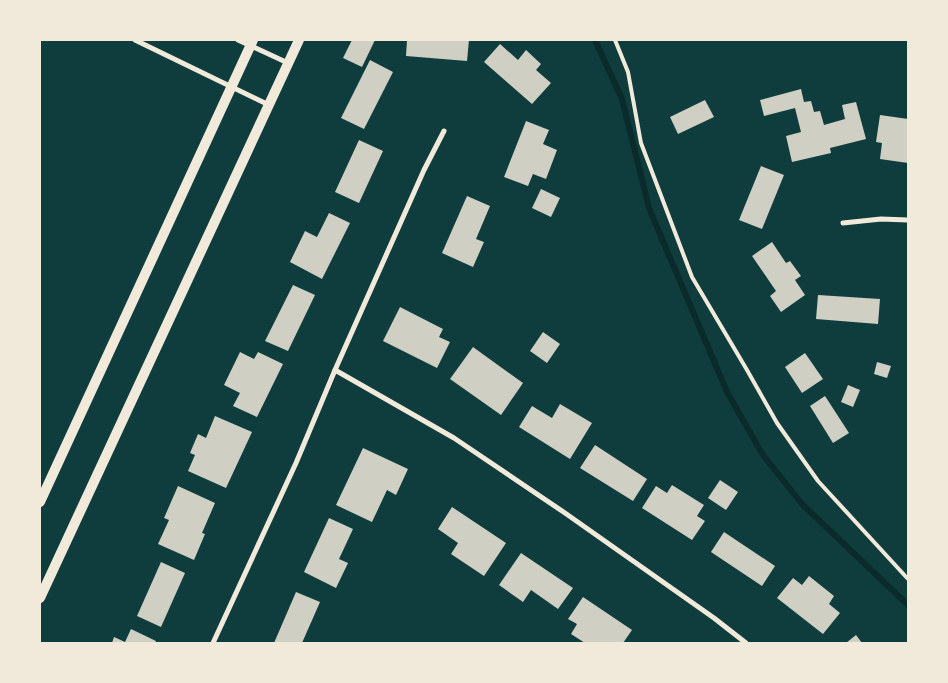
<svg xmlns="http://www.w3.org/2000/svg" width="948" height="683" viewBox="0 0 948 683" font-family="Montserrat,sans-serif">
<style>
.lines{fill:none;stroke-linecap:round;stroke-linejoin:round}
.stream{stroke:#0a2a2b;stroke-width:6}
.building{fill:#cfcfc3}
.service{stroke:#f1e9da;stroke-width:4}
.minor{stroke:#f1e9da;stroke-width:5}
.secondary{stroke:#f1e9da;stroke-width:10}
</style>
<rect width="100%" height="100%" fill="#0f3d3e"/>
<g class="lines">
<path class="stream" d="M595,40L622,99L649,208L727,392L763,455L802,504L908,605"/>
</g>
<g class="building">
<path d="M352,40H375L362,67L343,58Z"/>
<path d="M407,40H469L467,61L406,56Z"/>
<path d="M500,44L518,60L526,50L541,64L536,70L551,83L532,104L484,62Z"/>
<path d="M370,60L393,72L364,129L341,118Z"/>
<path d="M801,89L804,102L811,101L814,112L820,111L824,125L845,119L842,105L856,102L866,139L830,148L831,153L792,162L786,136L801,132L795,108L764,116L760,100Z"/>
<path d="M705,100L714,117L678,134L670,117Z"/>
<path d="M880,115L908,119V163L880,159L882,143L876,142Z"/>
<path d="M526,121L549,130L543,144L557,150L546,179L533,174L528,186L504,177Z"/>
<path d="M359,140L383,151L359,203L335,192Z"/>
<path d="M761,166L784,175L762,229L739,220Z"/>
<path d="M541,189L560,198L551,217L532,208Z"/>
<path d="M467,196L490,206L476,239L484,242L473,267L442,253Z"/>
<path d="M329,213L350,223L322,279L290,262L305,231L317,237Z"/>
<path d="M772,242L786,263L790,261L801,276L795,280L805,295L781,312L770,296L776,291L752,256Z"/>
<path d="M293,285L315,295L288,351L265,341Z"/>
<path d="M818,295L880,299L878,324L816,319Z"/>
<path d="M400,307L443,329L439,337L450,342L437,368L383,341Z"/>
<path d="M543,332L560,344L547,363L530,351Z"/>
<path d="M473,347L523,383L501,415L450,379Z"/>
<path d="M240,352L254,359L258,352L283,364L257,417L233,406L240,393L224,385Z"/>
<path d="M805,353L823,379L802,393L785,367Z"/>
<path d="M877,362L891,366L887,378L874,374Z"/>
<path d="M848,385L860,390L853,407L841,402Z"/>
<path d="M825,396L849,433L833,443L810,406Z"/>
<path d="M560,404L592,423L570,459L519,427L532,406L552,418Z"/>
<path d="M215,416L252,432L226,488L188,471L195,455L190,453L198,434L206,438Z"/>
<path d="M595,445L647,479L633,501L580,468Z"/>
<path d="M363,448L408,469L396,495L387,490L372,522L336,505Z"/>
<path d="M720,480L738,492L726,510L708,498Z"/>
<path d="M672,485L704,505L697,516L705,521L692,540L642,508L656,486L667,493Z"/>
<path d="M178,486L215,503L202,533L205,534L194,560L158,544L169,520L164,518Z"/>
<path d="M452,507L506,543L484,576L451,554L458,543L438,529Z"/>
<path d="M329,518L353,529L339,559L348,563L336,588L304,572Z"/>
<path d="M724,532L775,566L762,586L711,552Z"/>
<path d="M521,553L573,588L558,609L531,590L523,602L499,585Z"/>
<path d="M161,562L185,573L161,627L137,616Z"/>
<path d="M809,576L834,596L829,604L840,613L823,634L777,598L793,578L802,585Z"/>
<path d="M296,592L320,602L302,643H274Z"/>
<path d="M583,597L632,630L623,643H585L571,634L577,624L568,619Z"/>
<path d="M131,629L156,641L155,643H112L114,637L125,642Z"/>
<path d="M856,635L862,643H846Z"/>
</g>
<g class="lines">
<path class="service" d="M615,40L628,72L641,143L692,277L747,370L777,423L818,481L908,579"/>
<g class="minor">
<path d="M135,40L269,105"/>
<path d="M238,40L288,63"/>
<path d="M843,223L881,219L908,220"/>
<path d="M335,370L454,438L565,513L714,618L746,643"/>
<path d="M213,643L296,463L335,370L424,170L444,131"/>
</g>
<g class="secondary">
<path d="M40,502L253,40"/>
<path d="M40,598L299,40"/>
</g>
</g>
<rect width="948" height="683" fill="none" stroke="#f1e9da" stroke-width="82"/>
</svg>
